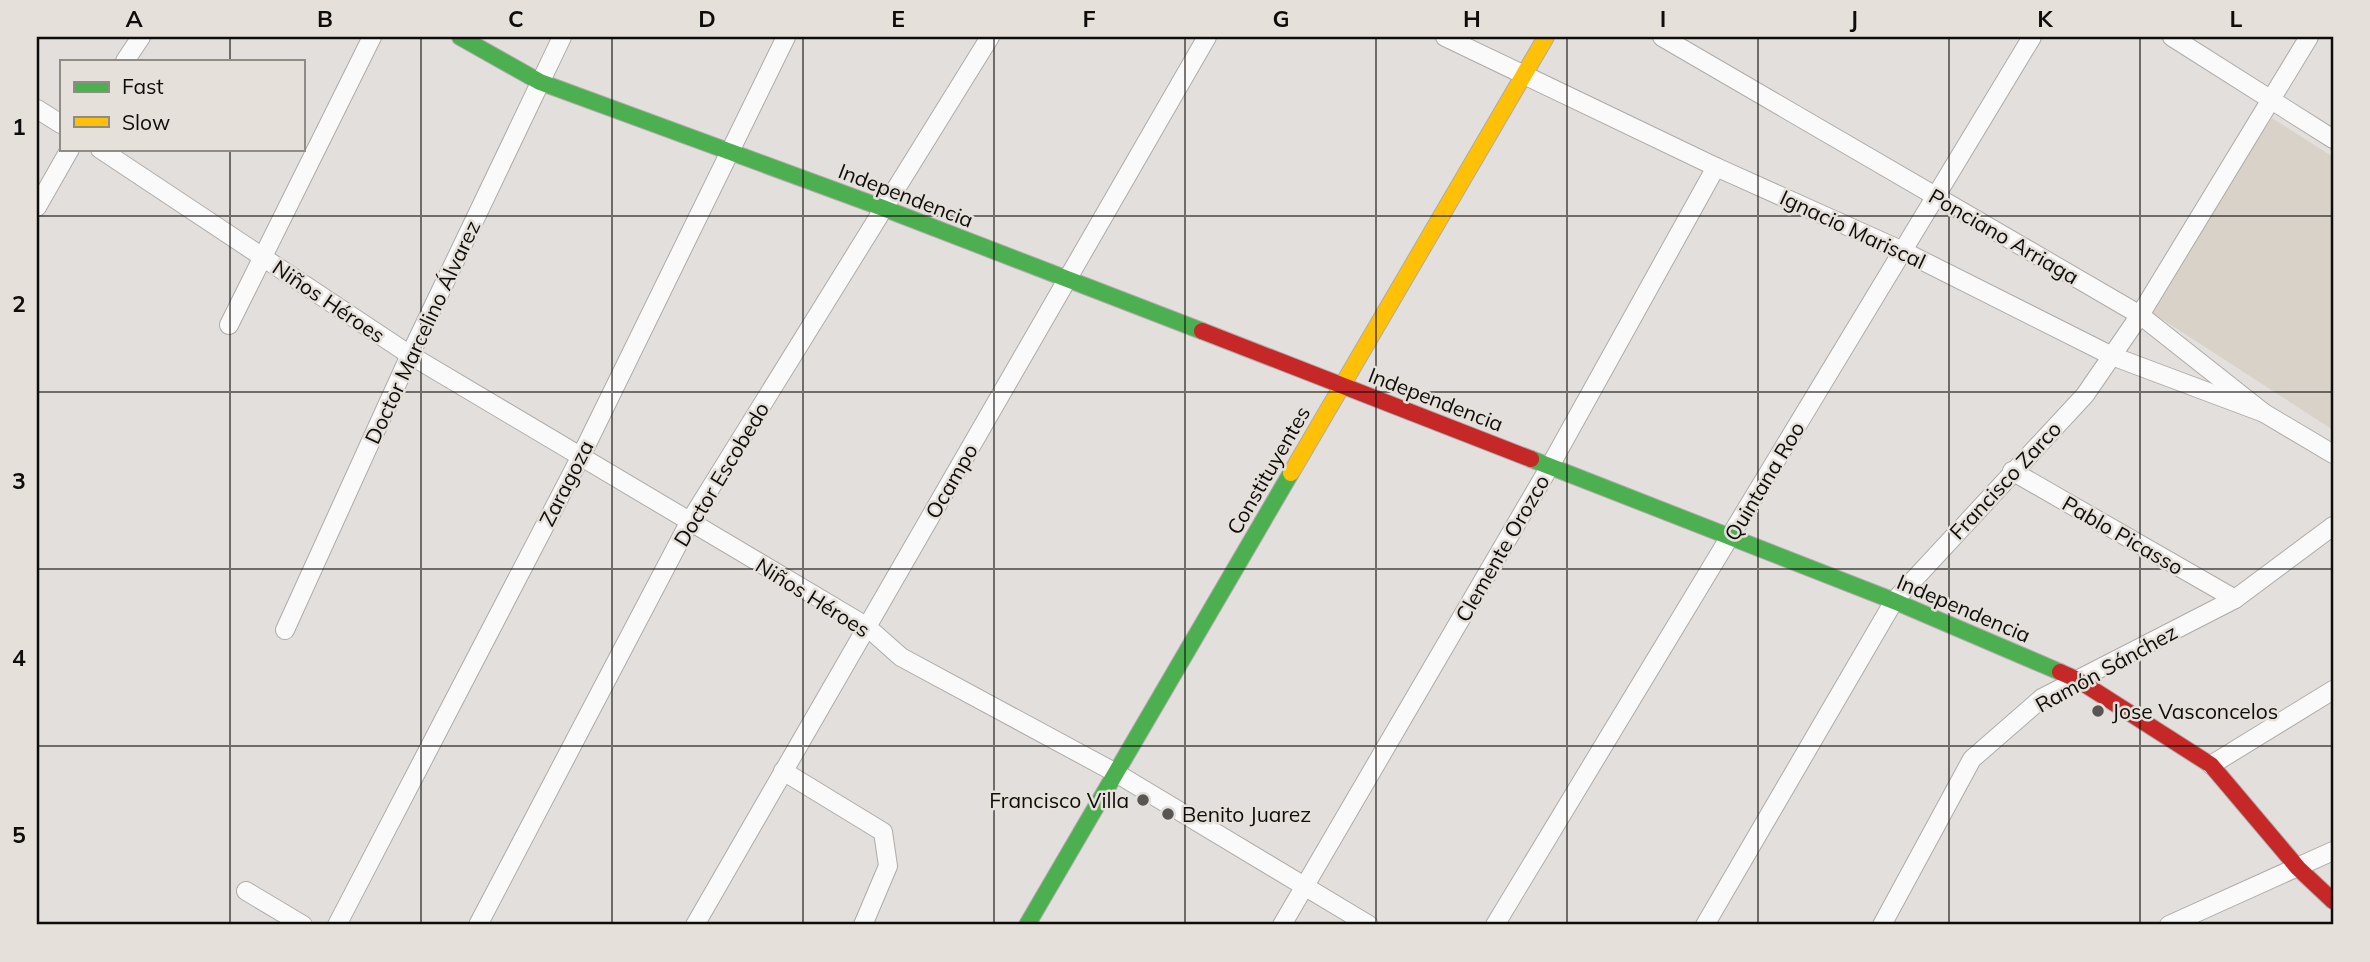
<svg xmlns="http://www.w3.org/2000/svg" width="2370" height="962" viewBox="0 0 2370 962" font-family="Mulish,sans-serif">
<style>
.built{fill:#d8d2c9}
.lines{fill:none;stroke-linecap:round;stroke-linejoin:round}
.street-casing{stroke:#aeaba9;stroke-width:20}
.fast-casing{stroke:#aeaba9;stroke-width:18}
.slow-casing{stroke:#aeaba9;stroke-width:18}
.jam-casing{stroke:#aeaba9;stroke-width:18}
.street{stroke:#fbfafa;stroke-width:18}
.fast{stroke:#4caf50;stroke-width:16}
.slow{stroke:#ffc107;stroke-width:16}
.jam{stroke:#c62828;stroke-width:16}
.grid{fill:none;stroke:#0e0d0b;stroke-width:2;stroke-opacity:0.55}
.poi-dot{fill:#585654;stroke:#e5e0d9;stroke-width:2.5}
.labels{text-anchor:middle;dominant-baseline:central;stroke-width:5;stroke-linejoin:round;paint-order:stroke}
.street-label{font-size:21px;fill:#0e0d0b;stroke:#e5e0d9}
.poi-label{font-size:21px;fill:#0e0d0b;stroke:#e5e0d9;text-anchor:start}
.neatline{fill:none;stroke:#0e0d0b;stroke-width:2.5}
.grid-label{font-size:23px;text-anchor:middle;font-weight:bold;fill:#0e0d0b}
</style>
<rect width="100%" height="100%" fill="#e2dfdc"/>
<path class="built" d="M2272,118L2333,157V430L2148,310Z"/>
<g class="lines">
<g class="street-casing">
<g id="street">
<path d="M1445,37L1716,167L1903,251L2112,356L2264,413"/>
<path d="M1662,37L2140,315L2264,413L2333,454"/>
<path d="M2172,37L2333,139"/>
<path d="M125,61L141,37"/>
<path d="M37,109L61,124"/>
<path d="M100,149L410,355L866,626L901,657L1116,773L1369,925"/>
<path d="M37,207L70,149"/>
<path d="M229,325L372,37"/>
<path d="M2012,471L2235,599"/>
<path d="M285,630L410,355L562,37"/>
<path d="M2211,765L2333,690"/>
<path d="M783,771L883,832L888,866L863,925"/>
<path d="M246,891L303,925"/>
<path d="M337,925L581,456L786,37"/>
<path d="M478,925L690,521L990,37"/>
<path d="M695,925L1207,37"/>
<path d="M1282,925L1550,466L1716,167"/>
<path d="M1495,925L2032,37"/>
<path d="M1705,925L1894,601L2085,395L2140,315L2309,37"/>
<path d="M1882,925L1972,759L2042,698L2235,599L2333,526"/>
<path d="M2169,925L2333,851"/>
</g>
</g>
<g class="fast-casing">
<g id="fast">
<path d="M460,37L540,82L883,208L1202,331"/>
<path d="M1531,459L1894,601L2060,672"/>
<path d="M1027,925L1291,473"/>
</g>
</g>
<g class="slow-casing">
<path id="slow" d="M1291,473L1546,37"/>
</g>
<g class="jam-casing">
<g id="jam">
<path d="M1202,331L1531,459"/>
<path d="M2060,672L2078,680L2211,765L2298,868L2333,901"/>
</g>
</g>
<use href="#street" class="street"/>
<use href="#fast" class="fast"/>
<use href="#slow" class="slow"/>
<use href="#jam" class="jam"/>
</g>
<path class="grid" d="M230,37V61M421,37V925M612,37V925M803,37V925M994,37V925M1185,37V925M1376,37V925M1567,37V925M1758,37V925M1949,37V925M2140,37V925M230,149V925M37,216H2333M37,392H2333M37,569H2333M37,746H2333"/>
<g class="poi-dot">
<circle cx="2098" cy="711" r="7"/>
<circle cx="1143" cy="800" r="7"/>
<circle cx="1168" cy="814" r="7"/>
</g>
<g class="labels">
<g class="street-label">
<text transform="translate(906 195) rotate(21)">Independencia</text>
<text transform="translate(1853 229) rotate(25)">Ignacio Mariscal</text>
<text transform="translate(2004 236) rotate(30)">Ponciano Arriaga</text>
<text transform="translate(329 301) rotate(34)">Niños Héroes</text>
<text transform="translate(422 332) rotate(-65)">Doctor Marcelino Álvarez</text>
<text transform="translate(1436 399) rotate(21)">Independencia</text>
<text transform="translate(1268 470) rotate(-60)">Constituyentes</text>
<text transform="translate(721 474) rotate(-59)">Doctor Escobedo</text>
<text transform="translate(2005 480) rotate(-47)">Francisco Zarco</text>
<text transform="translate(951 481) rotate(-60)">Ocampo</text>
<text transform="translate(1764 481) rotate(-59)">Quintana Roo</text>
<text transform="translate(566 483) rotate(-63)">Zaragoza</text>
<text transform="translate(2123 535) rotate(30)">Pablo Picasso</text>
<text transform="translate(1502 548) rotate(-60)">Clemente Orozco</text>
<text transform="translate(813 597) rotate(32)">Niños Héroes</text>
<text transform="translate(1964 608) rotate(23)">Independencia</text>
<text transform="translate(2106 668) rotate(-29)">Ramón Sánchez</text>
</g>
<g class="poi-label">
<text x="2112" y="711">Jose Vasconcelos</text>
<text x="1129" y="800" text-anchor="end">Francisco Villa</text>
<text x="1182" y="814">Benito Juarez</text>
</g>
</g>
<rect width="2370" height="962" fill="none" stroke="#e5e0d9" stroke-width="77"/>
<rect x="60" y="60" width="245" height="91" fill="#e5e0d9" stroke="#8f8c87" stroke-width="2"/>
<rect x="74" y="82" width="35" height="10" fill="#4caf50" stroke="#8f8c87" stroke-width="2"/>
<text x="122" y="94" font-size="21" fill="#0e0d0b">Fast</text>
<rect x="74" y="117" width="35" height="10" fill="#ffc107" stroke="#8f8c87" stroke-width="2"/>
<text x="122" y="130" font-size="21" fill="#0e0d0b">Slow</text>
<rect x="38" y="38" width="2294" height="885" class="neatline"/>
<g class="grid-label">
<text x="134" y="27">A</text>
<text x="325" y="27">B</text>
<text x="516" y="27">C</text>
<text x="707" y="27">D</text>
<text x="898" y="27">E</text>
<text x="1089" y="27">F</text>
<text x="1281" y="27">G</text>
<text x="1472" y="27">H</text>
<text x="1663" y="27">I</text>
<text x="1854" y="27">J</text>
<text x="2045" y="27">K</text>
<text x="2236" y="27">L</text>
<text x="19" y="135">1</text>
<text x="19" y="312">2</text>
<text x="19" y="489">3</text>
<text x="19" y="666">4</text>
<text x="19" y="843">5</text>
</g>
</svg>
